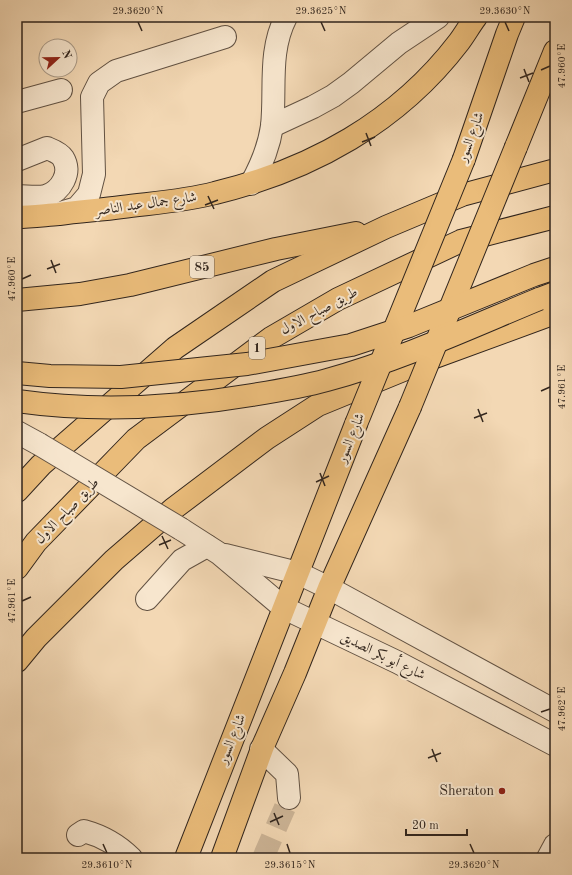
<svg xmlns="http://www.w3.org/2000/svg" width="572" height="875" viewBox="0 0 572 875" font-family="'Old Standard TT',Amiri,serif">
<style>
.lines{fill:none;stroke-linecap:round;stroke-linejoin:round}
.minor-tunnel{stroke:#ccb496;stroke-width:22;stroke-dasharray:22 11;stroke-linecap:butt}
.minor-casing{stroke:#625243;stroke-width:24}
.major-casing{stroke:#31251d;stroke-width:24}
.highway-casing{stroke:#31251d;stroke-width:24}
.minor{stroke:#f7e6ce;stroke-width:22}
.major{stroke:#eabc7a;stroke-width:22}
.highway{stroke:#eabc7a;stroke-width:22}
.minor-bridge-casing{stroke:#625243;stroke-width:24;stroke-linecap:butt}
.major-bridge-casing{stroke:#31251d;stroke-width:24;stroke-linecap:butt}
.highway-bridge-casing{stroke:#31251d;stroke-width:24;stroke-linecap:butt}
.minor-bridge{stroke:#f7e6ce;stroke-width:22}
.major-bridge{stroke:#eabc7a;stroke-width:22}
.highway-bridge{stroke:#eabc7a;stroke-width:22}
.ticks{fill:none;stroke:#31251d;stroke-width:1.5}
.poi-dot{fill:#8f2418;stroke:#f7e6ce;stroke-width:1.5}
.labels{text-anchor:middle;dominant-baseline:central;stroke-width:4;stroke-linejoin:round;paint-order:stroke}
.shield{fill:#f7e6ce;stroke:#6c5f52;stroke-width:1}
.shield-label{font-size:13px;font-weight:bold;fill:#31251d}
.street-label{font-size:14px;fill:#31251d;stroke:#f7e6ce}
.poi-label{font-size:14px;fill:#31251d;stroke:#f7e6ce;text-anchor:end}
.neatline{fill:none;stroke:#31251d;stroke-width:1.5}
.ticks-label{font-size:10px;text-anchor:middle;fill:#31251d}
</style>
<rect width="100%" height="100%" fill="#f3d8b4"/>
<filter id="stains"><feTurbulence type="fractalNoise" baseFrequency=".005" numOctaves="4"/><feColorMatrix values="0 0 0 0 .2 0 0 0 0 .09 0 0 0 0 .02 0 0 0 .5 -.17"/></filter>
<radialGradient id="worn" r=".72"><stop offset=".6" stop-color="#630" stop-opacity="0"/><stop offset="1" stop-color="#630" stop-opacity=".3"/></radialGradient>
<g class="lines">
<path class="minor-tunnel" d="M263,858L289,798"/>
<g class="minor-casing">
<g id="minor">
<path d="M17,102L61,90"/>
<path d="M272,126L313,107L333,96L351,83L399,43L438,17"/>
<path d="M17,160L47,148C52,150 60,153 63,158C72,173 61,191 46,196C37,198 26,196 17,196"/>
<path d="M251,184C261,166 269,147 272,126C276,89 268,52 286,17"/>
<path d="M60,213L77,208L89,194L94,174L92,97L99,83L116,71L225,37"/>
<path d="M17,432L39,444"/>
<path d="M181,529L220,554L284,608L397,662L555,745"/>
<path d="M225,555L298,573L329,588L555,711"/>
<path d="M147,599L182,560L207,546"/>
<path d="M261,749L287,774L289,798"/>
<path d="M78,835L84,831C102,836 117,844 131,858"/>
<path d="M548,858L555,845"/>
</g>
</g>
<g class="major-casing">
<g id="major">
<path d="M516,147L555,51"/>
<path d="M464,159L507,34L514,17"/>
<path d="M17,217C31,217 45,215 59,214C80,211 101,210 122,207C153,203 185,201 215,193C311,170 398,122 459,42C465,34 470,25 476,17"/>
<path d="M186,858L356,424"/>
<path d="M222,858L263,746L295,673L329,588L410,407"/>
</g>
</g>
<g class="highway-casing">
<g id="highway">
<path d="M539,299L555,293"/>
<path d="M17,300L80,294L130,285L276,249L356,233"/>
<path d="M17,491L41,465L175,348L273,281L386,227L462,195L555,170"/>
<path d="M17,568L36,542L136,439L271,338L338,299L461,241L555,217"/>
<path d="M17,661L36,638L114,560L173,509L267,438L318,405L435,357L555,313"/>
</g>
</g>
<use href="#minor" class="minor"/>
<use href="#major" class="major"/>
<use href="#highway" class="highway"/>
<g class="minor-bridge-casing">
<path id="minor-bridge" d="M39,444L181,529"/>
</g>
<g class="major-bridge-casing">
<g id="major-bridge">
<path d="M410,407L516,147"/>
<path d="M356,424L464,159"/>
</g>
</g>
<g class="highway-bridge-casing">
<g id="highway-bridge">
<path d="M17,373L50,376L121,377L247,364L351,345L409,326L534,275L555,268"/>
<path d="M17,401C95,412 175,408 252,395C277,391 302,387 327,380C400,360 469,328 539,299"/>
</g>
</g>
<use href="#minor-bridge" class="minor-bridge"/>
<use href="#major-bridge" class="major-bridge"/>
<use href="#highway-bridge" class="highway-bridge"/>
</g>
<path class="ticks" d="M138,22L142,31M321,22L325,31M505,22L509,31M524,69L529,82M541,70L550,66M520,78L533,73M366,133L371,146M362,142L375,137M208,196L214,209M205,205L218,200M51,260L56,273M47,269L60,264M22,279L31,275M541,391L550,387M478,409L483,422M474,418L487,413M320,473L325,486M316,482L329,476M162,536L168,549M159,545L171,540M22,601L31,597M541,712L550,709M432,749L437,762M428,758L441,753M274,813L279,825M270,822L283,816M103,844L107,853M287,844L290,853M470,844L474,853"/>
<circle class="poi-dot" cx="502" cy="791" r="4"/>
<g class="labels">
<g class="shield">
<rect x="190" y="256" width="24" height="22" rx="3"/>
<rect x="249" y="337" width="16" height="22" rx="3"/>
</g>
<g class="shield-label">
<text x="202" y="267">85</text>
<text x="257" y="348">1</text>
</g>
<g class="street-label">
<text transform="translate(471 137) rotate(-70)">شارع السور</text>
<text transform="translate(146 204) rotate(-8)">شارع جمال عبد الناصر</text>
<text transform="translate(319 311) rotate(-28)">طريق صباح الاول</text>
<text transform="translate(351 438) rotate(-68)">شارع السور</text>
<text transform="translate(67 511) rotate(-46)">طريق صباح الاول</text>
<text transform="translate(383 656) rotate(26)">شارع أبو بكر الصديق</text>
<text transform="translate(232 739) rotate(-68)">شارع السور</text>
</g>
<g class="poi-label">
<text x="494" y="791">Sheraton</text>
</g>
</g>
<rect width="572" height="875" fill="none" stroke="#f3d8b4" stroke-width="44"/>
<g transform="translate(58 58) rotate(68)"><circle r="19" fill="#f7e6ce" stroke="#a89987"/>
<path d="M0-3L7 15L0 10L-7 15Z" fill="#8f2418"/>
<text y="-6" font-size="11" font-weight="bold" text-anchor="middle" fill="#31251d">N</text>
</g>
<path d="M406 829v6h61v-6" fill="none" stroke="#31251d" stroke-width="2"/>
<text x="412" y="829" font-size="12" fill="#31251d" stroke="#f7e6ce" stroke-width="3" paint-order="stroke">20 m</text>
<rect x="22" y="22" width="528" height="831" class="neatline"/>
<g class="ticks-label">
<text x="138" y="14">29.3620°N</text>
<text x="321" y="14">29.3625°N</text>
<text x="505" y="14">29.3630°N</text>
<text transform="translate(561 66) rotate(-90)" y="4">47.960°E</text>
<text transform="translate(11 279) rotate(-90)" y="4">47.960°E</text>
<text transform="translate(561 387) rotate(-90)" y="4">47.961°E</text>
<text transform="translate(11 601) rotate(-90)" y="4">47.961°E</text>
<text transform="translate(561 709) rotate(-90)" y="4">47.962°E</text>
<text x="107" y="868">29.3610°N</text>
<text x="290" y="868">29.3615°N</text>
<text x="474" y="868">29.3620°N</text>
</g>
<rect width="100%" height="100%" filter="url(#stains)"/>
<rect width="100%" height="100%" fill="url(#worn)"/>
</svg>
